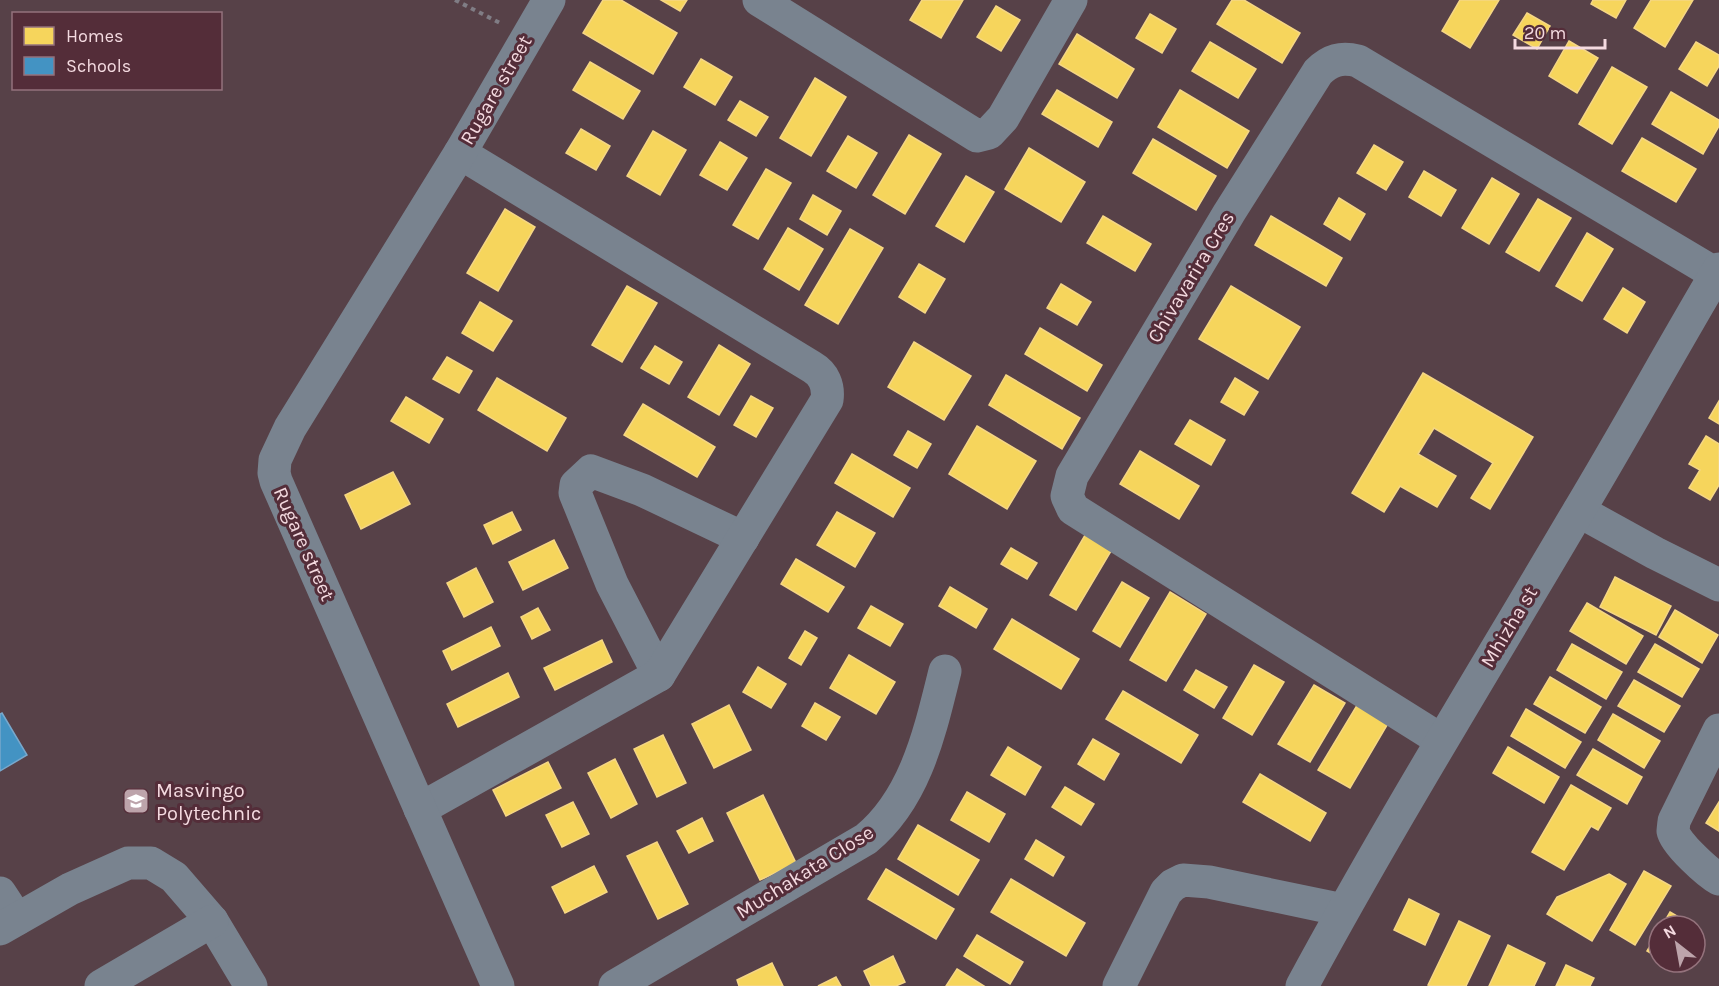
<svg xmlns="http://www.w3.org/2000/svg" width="1719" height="986" viewBox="0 0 1719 986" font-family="Karla,sans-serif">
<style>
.homes{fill:#f6d55c;stroke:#f5d684;stroke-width:1.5}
.schools{fill:#4393c3;stroke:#78a8cc;stroke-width:1.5}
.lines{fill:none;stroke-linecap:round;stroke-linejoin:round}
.path{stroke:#807d85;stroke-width:4;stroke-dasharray:4.5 4.5;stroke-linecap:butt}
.minor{stroke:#79838f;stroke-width:33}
.labels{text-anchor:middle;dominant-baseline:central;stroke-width:6;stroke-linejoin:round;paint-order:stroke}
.street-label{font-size:20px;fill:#f4dae0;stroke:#542d39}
.poi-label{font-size:20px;fill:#f4dae0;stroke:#542d39;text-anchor:start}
</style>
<rect width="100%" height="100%" fill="#574148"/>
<g class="homes">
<path d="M603,0H621L677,33L653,74L583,33Z"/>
<path d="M661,0H687L680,11Z"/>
<path d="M922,0H963L941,38L910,20Z"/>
<path d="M1232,0H1244L1300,33L1282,63L1217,24Z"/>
<path d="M1460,0H1499L1470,48L1442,31Z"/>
<path d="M1593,0H1626L1616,18L1591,4Z"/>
<path d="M1651,0H1693L1665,47L1634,28Z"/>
<path d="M996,6L1020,20L1001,51L977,37Z"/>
<path d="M1527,13L1550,26L1537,49L1513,35Z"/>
<path d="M1150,14L1176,29L1162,53L1136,38Z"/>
<path d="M1077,34L1134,69L1117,98L1059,64Z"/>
<path d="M1569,41L1598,58L1577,93L1549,76Z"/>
<path d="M1210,42L1256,69L1238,98L1192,71Z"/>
<path d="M1696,42L1719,55V66L1707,86L1679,69Z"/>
<path d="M701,59L732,77L715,105L684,87Z"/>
<path d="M590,62L640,91L623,119L573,90Z"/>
<path d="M1612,67L1647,87L1612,144L1579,124Z"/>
<path d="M815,78L846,97L811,156L780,138Z"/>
<path d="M1057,90L1112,122L1098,147L1042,114Z"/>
<path d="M1180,90L1249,131L1227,168L1158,127Z"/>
<path d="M1671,92L1719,120V126L1703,154L1652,124Z"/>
<path d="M740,101L768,117L756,136L728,120Z"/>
<path d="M581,129L610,146L596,170L566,153Z"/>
<path d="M653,131L686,150L660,195L627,176Z"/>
<path d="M909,135L941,154L905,214L873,195Z"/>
<path d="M848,136L877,153L856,188L827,171Z"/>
<path d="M1642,138L1696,169L1676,202L1622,171Z"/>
<path d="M1153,139L1216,176L1196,210L1133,173Z"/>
<path d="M720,142L747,158L727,190L700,175Z"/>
<path d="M1374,145L1403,162L1386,190L1357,173Z"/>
<path d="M1029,148L1085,182L1061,222L1005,189Z"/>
<path d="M766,169L791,183L758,239L733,225Z"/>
<path d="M1424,171L1456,190L1441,216L1409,197Z"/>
<path d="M966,176L994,192L964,242L936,226Z"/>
<path d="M1492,178L1519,194L1489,244L1462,228Z"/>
<path d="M813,195L841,211L827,235L800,219Z"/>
<path d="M1339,198L1365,214L1350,240L1324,224Z"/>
<path d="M1538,199L1571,218L1539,271L1506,252Z"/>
<path d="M505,209L535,227L498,291L467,273Z"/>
<path d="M1103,216L1151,244L1135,271L1087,243Z"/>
<path d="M1271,216L1342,258L1326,286L1255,245Z"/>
<path d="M788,228L823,249L799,290L764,269Z"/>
<path d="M850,229L883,248L838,324L805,305Z"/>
<path d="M1587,233L1613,249L1582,301L1556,286Z"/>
<path d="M919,264L945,279L925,313L899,297Z"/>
<path d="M1061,284L1091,302L1077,325L1047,308Z"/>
<path d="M627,286L657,303L622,362L592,345Z"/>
<path d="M1231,286L1300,327L1268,379L1199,339Z"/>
<path d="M1623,288L1645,302L1627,333L1604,319Z"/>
<path d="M480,302L512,321L493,351L462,333Z"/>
<path d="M1040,328L1102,365L1087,391L1025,354Z"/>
<path d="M914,342L971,376L944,420L888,387Z"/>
<path d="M719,345L750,364L719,415L688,397Z"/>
<path d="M655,346L682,362L669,384L641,368Z"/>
<path d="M447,357L472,371L459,393L433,379Z"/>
<path d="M1423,373L1533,437L1490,509L1471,498L1493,463L1434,428L1418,454L1456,476L1437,507L1400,486L1384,512L1352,493Z"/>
<path d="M1006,375L1080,418L1062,449L989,405Z"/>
<path d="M497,378L566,418L547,451L478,410Z"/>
<path d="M1235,378L1258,392L1244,415L1221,402Z"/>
<path d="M751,396L773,408L756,437L734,425Z"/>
<path d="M406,397L443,419L429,443L391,421Z"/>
<path d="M1719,401V424L1709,418Z"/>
<path d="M643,404L715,447L697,477L624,435Z"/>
<path d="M1190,420L1225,440L1211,465L1175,444Z"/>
<path d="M977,426L1036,461L1007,509L949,474Z"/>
<path d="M908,431L931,444L917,468L894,455Z"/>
<path d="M1706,436L1719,444V485L1710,500L1689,488L1700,470L1689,464Z"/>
<path d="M1140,451L1199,486L1179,519L1120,484Z"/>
<path d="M852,454L910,488L893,517L835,483Z"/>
<path d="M393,472L410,504L361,529L345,495Z"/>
<path d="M512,512L521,530L493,544L484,525Z"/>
<path d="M837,512L875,533L855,567L817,545Z"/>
<path d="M1088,530L1114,546L1076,610L1050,595Z"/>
<path d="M554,540L568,568L523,590L509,562Z"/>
<path d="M1011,548L1037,563L1027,579L1001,564Z"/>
<path d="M796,559L844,587L828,612L781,584Z"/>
<path d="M476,568L493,602L464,617L447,583Z"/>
<path d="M1615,577L1671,606L1656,635L1600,607Z"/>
<path d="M1122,582L1149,598L1120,647L1093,631Z"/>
<path d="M950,587L987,609L976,628L939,606Z"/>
<path d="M1170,592L1206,614L1166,681L1130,660Z"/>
<path d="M1587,603L1643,636L1626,664L1570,631Z"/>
<path d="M871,606L903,624L890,646L858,628Z"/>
<path d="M538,608L550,630L532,639L521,617Z"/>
<path d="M1675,610L1718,635L1702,663L1659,637Z"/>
<path d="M1012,619L1079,659L1061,689L994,649Z"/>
<path d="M491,627L500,646L452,670L443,651Z"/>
<path d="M805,631L817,638L801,665L789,658Z"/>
<path d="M602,640L612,662L555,690L544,668Z"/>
<path d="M1572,644L1622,672L1606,699L1557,670Z"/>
<path d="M1655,644L1699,669L1682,697L1638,672Z"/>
<path d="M849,655L895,682L876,714L830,688Z"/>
<path d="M1254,665L1284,682L1252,735L1223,718Z"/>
<path d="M758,667L786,684L771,708L743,692Z"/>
<path d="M1196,670L1227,687L1214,708L1184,690Z"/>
<path d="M508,673L519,697L458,727L447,704Z"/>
<path d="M1550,677L1601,707L1585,733L1534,704Z"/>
<path d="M1634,680L1680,706L1664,732L1618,706Z"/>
<path d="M1314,685L1345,703L1310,762L1278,744Z"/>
<path d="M1123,691L1198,735L1181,763L1106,719Z"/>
<path d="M1359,702L1390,720L1350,788L1318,770Z"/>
<path d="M815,703L840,717L826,740L802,726Z"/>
<path d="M729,705L751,750L714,768L692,724Z"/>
<path d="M1526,709L1581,742L1565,768L1511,736Z"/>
<path d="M1613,714L1660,741L1644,768L1598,740Z"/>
<path d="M663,735L686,783L657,797L634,749Z"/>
<path d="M1093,739L1119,754L1104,780L1078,764Z"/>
<path d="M1008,747L1041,767L1025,795L991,775Z"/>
<path d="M1508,747L1559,777L1544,803L1493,773Z"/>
<path d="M1593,749L1642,777L1627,804L1577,775Z"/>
<path d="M615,759L637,804L611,818L588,773Z"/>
<path d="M548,762L561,788L506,816L493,790Z"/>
<path d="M1260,774L1326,813L1310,841L1243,802Z"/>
<path d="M1571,785L1611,808L1598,830L1591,826L1564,870L1532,852Z"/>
<path d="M1065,787L1094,804L1081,825L1052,807Z"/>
<path d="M967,792L1005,814L989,842L951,820Z"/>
<path d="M763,795L796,863L760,880L727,813Z"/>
<path d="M573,802L589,834L562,847L546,815Z"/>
<path d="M1719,802V831L1706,823Z"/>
<path d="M702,818L713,841L689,853L677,831Z"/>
<path d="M918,825L979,860L958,895L898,859Z"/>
<path d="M1036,840L1064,857L1053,876L1025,859Z"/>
<path d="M657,842L688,904L658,919L627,856Z"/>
<path d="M594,866L607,892L565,913L552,887Z"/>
<path d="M886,869L954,909L936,939L868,899Z"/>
<path d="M1644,871L1671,886L1635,945L1610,930Z"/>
<path d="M1609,874L1626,884L1592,941L1547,914L1557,897Z"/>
<path d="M1011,879L1085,923L1066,956L991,912Z"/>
<path d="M1409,899L1439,914L1425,945L1394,930Z"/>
<path d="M1670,912L1682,919L1678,926H1662Z"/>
<path d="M1459,921L1490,936L1466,986H1431L1428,985Z"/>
<path d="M1659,931V958L1647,951Z"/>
<path d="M977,935L1023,962L1010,984L964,956Z"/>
<path d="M1508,945L1545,963L1534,986H1489Z"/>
<path d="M893,956L905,982L896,986H871L864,971Z"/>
<path d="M772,963L783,986H739L737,980Z"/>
<path d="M1566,965L1594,978L1590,986H1556Z"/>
<path d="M957,969L984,986H946Z"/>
<path d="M836,977L841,986H818Z"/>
</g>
<path class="schools" d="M2,713L27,755L0,771V714Z"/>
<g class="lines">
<path class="path" d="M455,0L500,23"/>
<g class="minor">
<path d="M759,0L977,136L989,133L1003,118L1071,0"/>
<path d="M1579,511L1655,553L1719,585"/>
<path d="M659,675L612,584L575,493L576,485L591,471L642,490L743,538"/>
<path d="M1719,730L1674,821C1674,822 1673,830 1673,831C1675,843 1708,873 1719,879"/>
<path d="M1441,740L1073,509L1067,496L1072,476L1229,213L1318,72C1330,60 1341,57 1358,61L1716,274"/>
<path d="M420,809L659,675L827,400C829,386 824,374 812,367L460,153"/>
<path d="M0,893L17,919"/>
<path d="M0,929L70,889L128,863H151L174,877L212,921L251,986"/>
<path d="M101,986L212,921"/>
<path d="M498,986L276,481L274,473L275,460L290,428L460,153L549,0"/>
<path d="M615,986L866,839C916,798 930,731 945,671"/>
<path d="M1119,986L1166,892L1173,885L1183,880L1209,882L1343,910"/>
<path d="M1302,986C1389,825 1485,670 1578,512C1626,432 1671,350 1719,269"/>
</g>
</g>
<defs>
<g id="university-square" transform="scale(1.35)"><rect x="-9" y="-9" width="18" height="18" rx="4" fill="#bda4ab" stroke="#542d39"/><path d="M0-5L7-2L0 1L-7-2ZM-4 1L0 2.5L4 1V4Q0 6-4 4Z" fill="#fff"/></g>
</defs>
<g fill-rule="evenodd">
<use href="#university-square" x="136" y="801"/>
</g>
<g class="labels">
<g class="street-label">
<text transform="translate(496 90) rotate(-60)">Rugare street</text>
<text transform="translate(1191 277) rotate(-59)">Chivavarira Cres</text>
<text transform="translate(304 544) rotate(66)">Rugare street</text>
<text transform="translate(1509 627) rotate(-59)">Mhizha st</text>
<text transform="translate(805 872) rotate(-32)">Muchakata Close</text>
</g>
<g class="poi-label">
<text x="156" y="790">Masvingo<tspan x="156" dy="23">Polytechnic</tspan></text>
</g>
</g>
<rect x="12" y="12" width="210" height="78" fill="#542d39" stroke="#94727c" stroke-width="1.5"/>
<rect x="24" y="27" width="30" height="18" fill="#f6d55c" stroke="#94727c" stroke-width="1.5"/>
<text x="66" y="42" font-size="18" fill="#f4dae0">Homes</text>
<rect x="24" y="57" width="30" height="18" fill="#4393c3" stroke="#94727c" stroke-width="1.5"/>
<text x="66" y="72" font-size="18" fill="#f4dae0">Schools</text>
<g transform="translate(1677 944) rotate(329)"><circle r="28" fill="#542d39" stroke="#94727c" stroke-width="1.5"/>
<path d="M0-4.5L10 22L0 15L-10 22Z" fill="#bda4ab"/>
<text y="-9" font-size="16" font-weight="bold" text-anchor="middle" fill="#f4dae0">N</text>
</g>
<path d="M1515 39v9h90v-9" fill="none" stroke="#f4dae0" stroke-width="3"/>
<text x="1524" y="39" font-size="18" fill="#f4dae0" stroke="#542d39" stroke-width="4.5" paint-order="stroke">20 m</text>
</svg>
